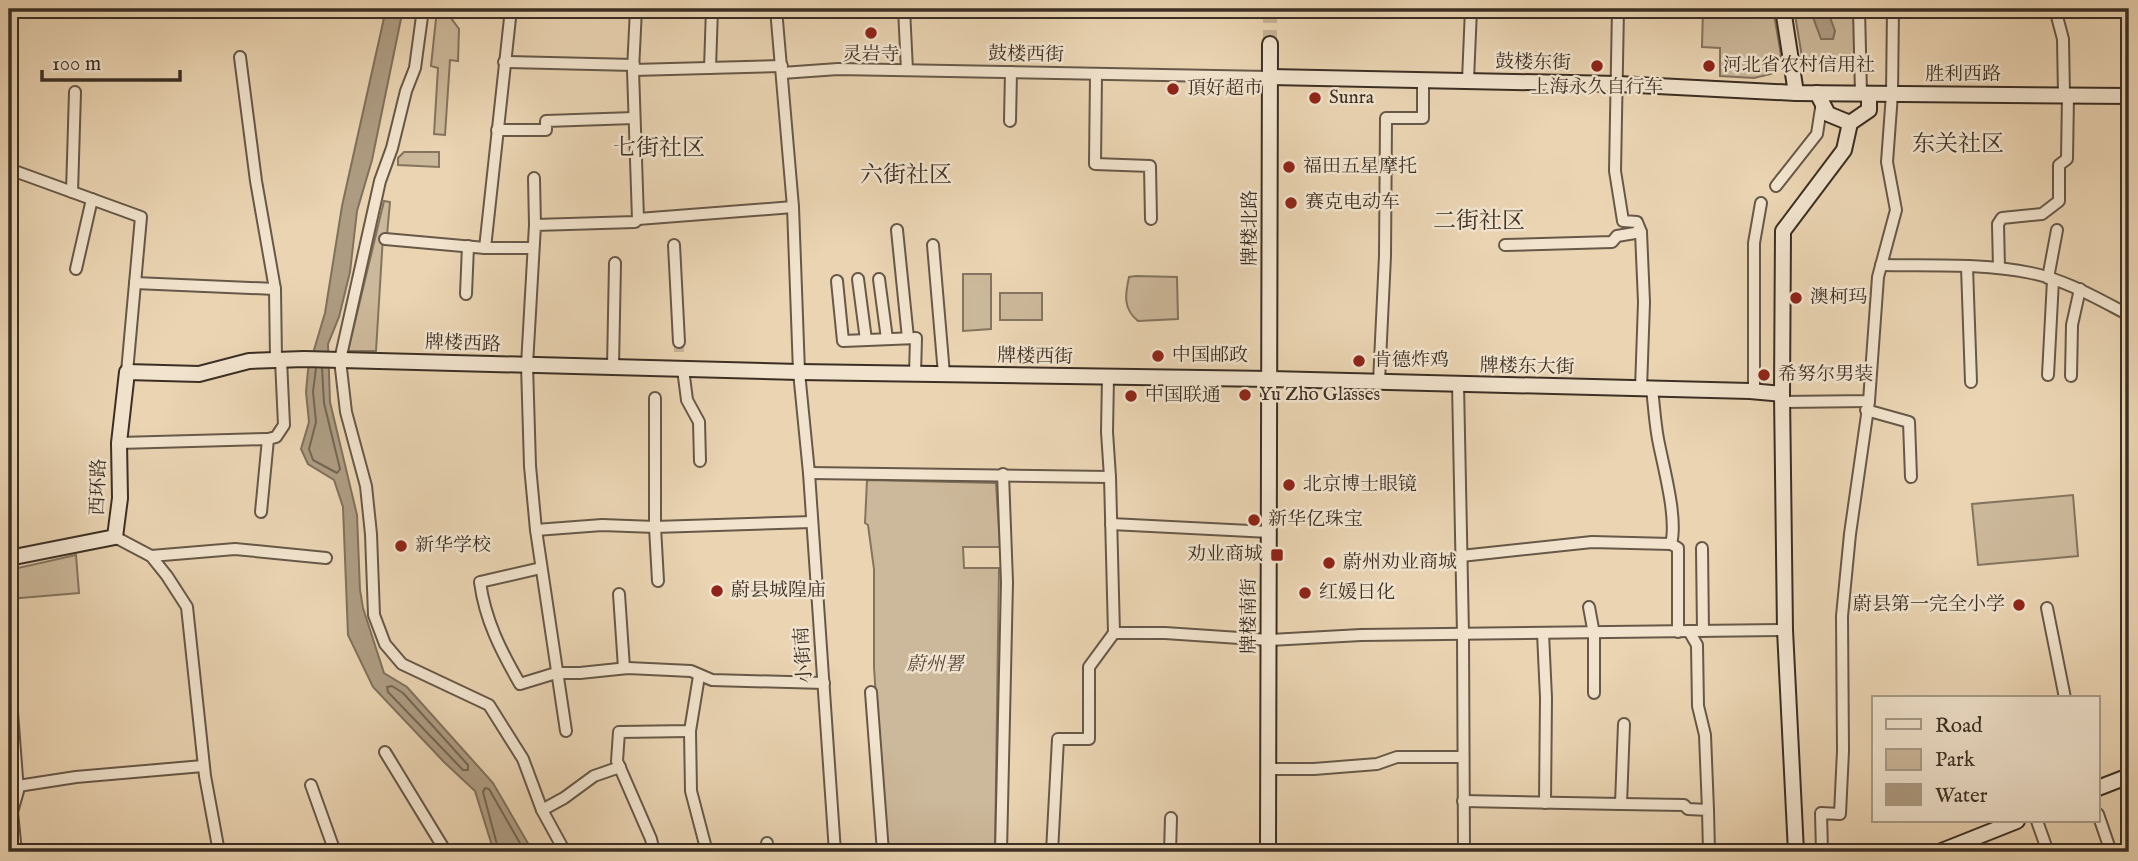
<svg xmlns="http://www.w3.org/2000/svg" width="2138" height="861" viewBox="0 0 2138 861" font-family="'IM FELL English','Noto Serif SC',serif">
<style>
.green{fill:#ccb89a;stroke:#84745f;stroke-width:2}
.water{fill:#ae9c82;stroke:#80705c;stroke-width:2}
.lines{fill:none;stroke-linecap:round;stroke-linejoin:round}
.shore{stroke:#746653;stroke-width:2}
.street-tunnel{stroke:#c7b396;stroke-width:10;stroke-dasharray:10 5;stroke-linecap:butt}
.secondary-tunnel{stroke:#c7b396;stroke-width:14;stroke-dasharray:14 7;stroke-linecap:butt}
.street-casing{stroke:#675848;stroke-width:14}
.secondary-casing{stroke:#3b2f24;stroke-width:18}
.street{stroke:#f1e3cd;stroke-width:10}
.secondary{stroke:#f1e3cd;stroke-width:14}
.poi-dot{fill:#8f2418;stroke:#f1e3cd;stroke-width:2.5}
.labels{text-anchor:middle;dominant-baseline:central;stroke-width:5;stroke-linejoin:round;paint-order:stroke}
.poi-label{font-size:19px;fill:#3b2f24;stroke:#f1e3cd;text-anchor:start}
.street-label{font-size:19px;fill:#3b2f24;stroke:#f1e3cd}
.park-label{font-size:19px;font-style:italic;fill:#584a3c;stroke:#f1e3cd}
.quarter-label{font-size:23px;fill:#3b2f24;stroke:#f1e3cd}
</style>
<rect width="100%" height="100%" fill="#ead4b2"/>
<filter id="stains"><feTurbulence type="fractalNoise" baseFrequency=".00286" numOctaves="4"/><feColorMatrix values="0 0 0 0 .2 0 0 0 0 .09 0 0 0 0 .02 0 0 0 .5 -.17"/></filter>
<radialGradient id="worn" r=".72"><stop offset=".6" stop-color="#630" stop-opacity="0"/><stop offset="1" stop-color="#630" stop-opacity=".3"/></radialGradient>
<g class="green">
<path d="M437,9H454L451,18L459,29L458,61L450,60L445,135L434,134L438,68L431,66Z"/>
<path d="M1703,9H1773L1781,55L1771,74L1754,78L1720,76V48L1702,47Z"/>
<path d="M1794,9H1855L1856,60L1803,63Z"/>
<path d="M404,152H439V167L398,165V158Z"/>
<path d="M384,201L390,202L387,235L383,236L376,351H348Z"/>
<path d="M963,274H991V329L963,331Z"/>
<path d="M1136,276L1177,277L1178,319L1138,321C1123,309 1125,295 1129,277Z"/>
<rect x="1000" y="293" width="42" height="27"/>
<path d="M867,480L996,483L1000,547H963L964,568H999L995,852H886L874,667V569L868,525L865,523Z"/>
<path d="M2073,495L2078,556L1978,565L1972,504Z"/>
<path d="M76,555L79,593L9,599V570Z"/>
</g>
<g class="water">
<path d="M386,9H403L372,160L357,211L350,272L339,317L328,344L330,402L357,515L360,590L363,608L384,673L407,687L493,783L533,852H494L475,791L444,762L373,687L348,635L343,507L334,480L308,464L301,449L309,422L306,392L308,370L325,313L342,206Z"/>
<path d="M1810,9H1827L1835,31L1833,39H1821Z"/>
</g>
<g class="lines">
<g class="shore">
<path d="M316,368L313,392L316,422L309,449L313,460L337,473L340,469L324,403L322,368"/>
<path d="M392,686L403,693L468,765V770H463L388,692L387,687Z"/>
<path d="M499,852L483,792L485,788L489,789L525,852"/>
</g>
<path class="street-tunnel" d="M679,342V357"/>
<path class="secondary-tunnel" d="M1270,44V9"/>
<g class="street-casing">
<g id="street">
<path d="M423,9L415,68L406,91L392,148L380,181L340,360L346,412L366,486L371,534L374,615L385,644L402,664L489,705L523,759L542,810L565,852"/>
<path d="M511,9L485,248H533"/>
<path d="M776,9L793,207L799,372L809,473L835,852"/>
<path d="M904,9L907,70"/>
<path d="M1618,9L1615,171L1623,221L1637,222L1641,232L1644,302L1641,389"/>
<path d="M1859,9L1861,94"/>
<path d="M2055,9L2063,39L2064,95"/>
<path d="M240,57L256,181L275,289L276,360"/>
<path d="M504,62L634,65"/>
<path d="M710,68L712,9"/>
<path d="M633,70L782,66"/>
<path d="M782,73L838,69L1269,77"/>
<path d="M1096,74L1095,164L1150,166L1151,219"/>
<path d="M1468,80L1471,9"/>
<path d="M1010,121L1011,72"/>
<path d="M497,130H546V121L634,118"/>
<path d="M9,169L141,217L127,372"/>
<path d="M534,178L535,225"/>
<path d="M1776,186L1817,134L1822,102"/>
<path d="M72,192L75,92"/>
<path d="M638,219L793,207"/>
<path d="M897,230L908,338"/>
<path d="M385,239L485,248"/>
<path d="M674,245L679,342"/>
<path d="M933,245L944,374"/>
<path d="M1505,245L1612,242L1617,236L1641,232"/>
<path d="M1881,265C1931,266 1982,263 2031,273C2066,280 2098,299 2129,315"/>
<path d="M1967,267L1971,382"/>
<path d="M1999,268L1998,224L2002,218L2042,214L2059,201V165L2067,159L2068,95"/>
<path d="M76,269L92,199"/>
<path d="M2048,278L2057,230"/>
<path d="M858,279L866,340"/>
<path d="M879,279L887,339"/>
<path d="M837,281L843,341L916,338L915,374"/>
<path d="M135,283L275,289"/>
<path d="M466,294L468,246"/>
<path d="M613,367L615,263"/>
<path d="M683,369L687,400L699,422L700,461"/>
<path d="M2048,375L2053,280"/>
<path d="M2071,376L2072,325L2080,289"/>
<path d="M1379,382L1385,256L1386,118H1423V80"/>
<path d="M1458,384L1463,634L1464,852"/>
<path d="M1754,392V243L1761,203"/>
<path d="M655,398V527L658,581"/>
<path d="M1782,402L1869,401L1878,277L1896,210L1887,162L1892,94L1893,9"/>
<path d="M1866,410L1909,422L1911,477"/>
<path d="M119,443L268,439"/>
<path d="M809,473L1110,477"/>
<path d="M261,512L268,439L276,437L284,425L281,360"/>
<path d="M1111,524L1270,532"/>
<path d="M536,530L602,525L655,527L812,522"/>
<path d="M115,537L151,556L167,576L187,607L205,776L219,852"/>
<path d="M1671,544L1678,548V632"/>
<path d="M1702,548L1703,631"/>
<path d="M151,556L235,549L326,558"/>
<path d="M1461,556L1592,542L1671,544C1678,518 1663,466 1658,439C1655,423 1654,405 1652,389"/>
<path d="M541,568L480,582C485,620 501,651 520,684L556,673H580L628,668L691,671L712,680L824,683"/>
<path d="M619,594L624,668"/>
<path d="M1589,607L1594,634V693"/>
<path d="M2047,608L2065,698"/>
<path d="M1689,631L1697,645L1698,706L1705,735L1708,810"/>
<path d="M1114,633H1165L1269,640L1361,635L1785,630"/>
<path d="M1543,633L1546,698L1545,803"/>
<path d="M9,673L18,791L12,812L16,852"/>
<path d="M871,692L883,852"/>
<path d="M566,731L536,530L530,466L527,365L535,225L635,222L638,219L633,70L636,9"/>
<path d="M690,731L691,791L707,852"/>
<path d="M385,752L446,852"/>
<path d="M1269,769H1314L1377,764L1397,757H1463"/>
<path d="M311,785L335,852"/>
<path d="M18,786L76,777L203,766"/>
<path d="M1463,801L1621,804L1624,724"/>
<path d="M1621,804L1684,805L1688,809L1708,810L1709,852"/>
<path d="M542,810L564,798L594,776L620,767"/>
<path d="M2098,814L2111,852"/>
<path d="M2037,821L2048,852"/>
<path d="M767,843V852"/>
<path d="M654,852L651,839L617,761L619,732L690,731L699,676"/>
<path d="M1001,852L1007,582L1003,474"/>
<path d="M1052,852L1058,739H1089V667L1114,633L1110,477L1107,432L1108,377"/>
<path d="M1170,852L1171,818"/>
<path d="M1822,852L1821,813L1840,814L1843,751L1842,616L1850,534L1869,401"/>
</g>
</g>
<g class="secondary-casing">
<g id="secondary">
<path d="M1783,9L1796,93"/>
<path d="M1269,77L1618,84L1796,93L2129,96"/>
<path d="M1817,93L1828,114L1850,123"/>
<path d="M9,558L115,537L120,498L119,443L127,372L199,374L249,361L304,359L799,372L1271,379L1750,391L1782,394"/>
<path d="M2098,788L2129,776"/>
<path d="M1268,852L1270,44"/>
<path d="M1796,852L1785,630L1782,394L1783,231L1844,150L1850,123L1869,110V94"/>
<path d="M1939,852L2017,821"/>
</g>
</g>
<use href="#street" class="street"/>
<use href="#secondary" class="secondary"/>
</g>
<g class="poi-dot">
<circle cx="871" cy="33" r="7"/>
<circle cx="1597" cy="66" r="7"/>
<circle cx="1709" cy="66" r="7"/>
<circle cx="1173" cy="89" r="7"/>
<circle cx="1315" cy="98" r="7"/>
<circle cx="1289" cy="167" r="7"/>
<circle cx="1291" cy="203" r="7"/>
<circle cx="1796" cy="298" r="7"/>
<circle cx="1158" cy="356" r="7"/>
<circle cx="1359" cy="361" r="7"/>
<circle cx="1764" cy="375" r="7"/>
<circle cx="1245" cy="395" r="7"/>
<circle cx="1131" cy="396" r="7"/>
<circle cx="1289" cy="485" r="7"/>
<circle cx="1254" cy="520" r="7"/>
<circle cx="401" cy="546" r="7"/>
<rect x="1270" y="548" width="14" height="14" rx="3.5"/>
<circle cx="1329" cy="563" r="7"/>
<circle cx="717" cy="591" r="7"/>
<circle cx="1305" cy="593" r="7"/>
<circle cx="2019" cy="605" r="7"/>
</g>
<g class="labels">
<g class="poi-label">
<text x="871" y="55" text-anchor="middle">灵岩寺</text>
<text x="1723" y="66">河北省农村信用社</text>
<text x="1597" y="88" text-anchor="middle">上海永久自行车</text>
<text x="1187" y="89">頂好超市</text>
<text x="1329" y="98">Sunra</text>
<text x="1303" y="167">福田五星摩托</text>
<text x="1305" y="203">赛克电动车</text>
<text x="1810" y="298">澳柯玛</text>
<text x="1172" y="356">中国邮政</text>
<text x="1373" y="361">肯德炸鸡</text>
<text x="1778" y="375">希努尔男装</text>
<text x="1259" y="395">Yu Zho Glasses</text>
<text x="1145" y="396">中国联通</text>
<text x="1303" y="485">北京博士眼镜</text>
<text x="1268" y="520">新华亿珠宝</text>
<text x="415" y="546">新华学校</text>
<text x="1263" y="555" text-anchor="end">劝业商城</text>
<text x="1343" y="563">蔚州劝业商城</text>
<text x="731" y="591">蔚县城隍庙</text>
<text x="1319" y="593">红媛日化</text>
<text x="2005" y="605" text-anchor="end">蔚县第一完全小学</text>
</g>
<g class="street-label">
<text transform="translate(1026 55) rotate(1)">鼓楼西街</text>
<text transform="translate(1533 63) rotate(1)">鼓楼东街</text>
<text x="1963" y="75">胜利西路</text>
<text transform="translate(1251 228) rotate(-90)">牌楼北路</text>
<text transform="translate(463 344) rotate(2)">牌楼西路</text>
<text transform="translate(1035 357) rotate(1)">牌楼西街</text>
<text transform="translate(1527 367) rotate(1)">牌楼东大街</text>
<text transform="translate(99 487) rotate(-88)">西环路</text>
<text transform="translate(1250 616) rotate(-90)">牌楼南街</text>
<text transform="translate(804 655) rotate(-94)">小街南</text>
</g>
<g class="park-label">
<text x="935" y="665">蔚州署</text>
</g>
<g class="quarter-label">
<text x="1958" y="144">东关社区</text>
<text x="659" y="148">七街社区</text>
<text x="906" y="175">六街社区</text>
<text x="1479" y="221">二街社区</text>
</g>
</g>
<rect width="2138" height="861" fill="none" stroke="#ead4b2" stroke-width="35"/>
<rect x="10" y="10" width="2117" height="840" fill="none" stroke="#3b2f24" stroke-width="3.5"/>
<rect x="18" y="18" width="2103" height="826" fill="none" stroke="#3b2f24" stroke-width="2"/>
<rect x="1872" y="696" width="228" height="126" fill="#f1e3cd" stroke="#a89b89" stroke-width="2"/>
<rect x="1886" y="719" width="35" height="10" fill="#f1e3cd" stroke="#a89b89" stroke-width="2"/>
<text x="1935" y="732" font-size="21" fill="#3b2f24">Road</text>
<rect x="1886" y="749" width="35" height="21" fill="#ccb89a" stroke="#a89b89" stroke-width="2"/>
<text x="1935" y="766" font-size="21" fill="#3b2f24">Park</text>
<rect x="1886" y="784" width="35" height="21" fill="#ae9c82" stroke="#a89b89" stroke-width="2"/>
<text x="1935" y="802" font-size="21" fill="#3b2f24">Water</text>
<path d="M42 70v10h138v-10" fill="none" stroke="#3b2f24" stroke-width="3.5"/>
<text x="52" y="70" font-size="21" fill="#3b2f24" stroke="#f1e3cd" stroke-width="5" paint-order="stroke">100 m</text>
<rect width="100%" height="100%" filter="url(#stains)"/>
<rect width="100%" height="100%" fill="url(#worn)"/>
</svg>
